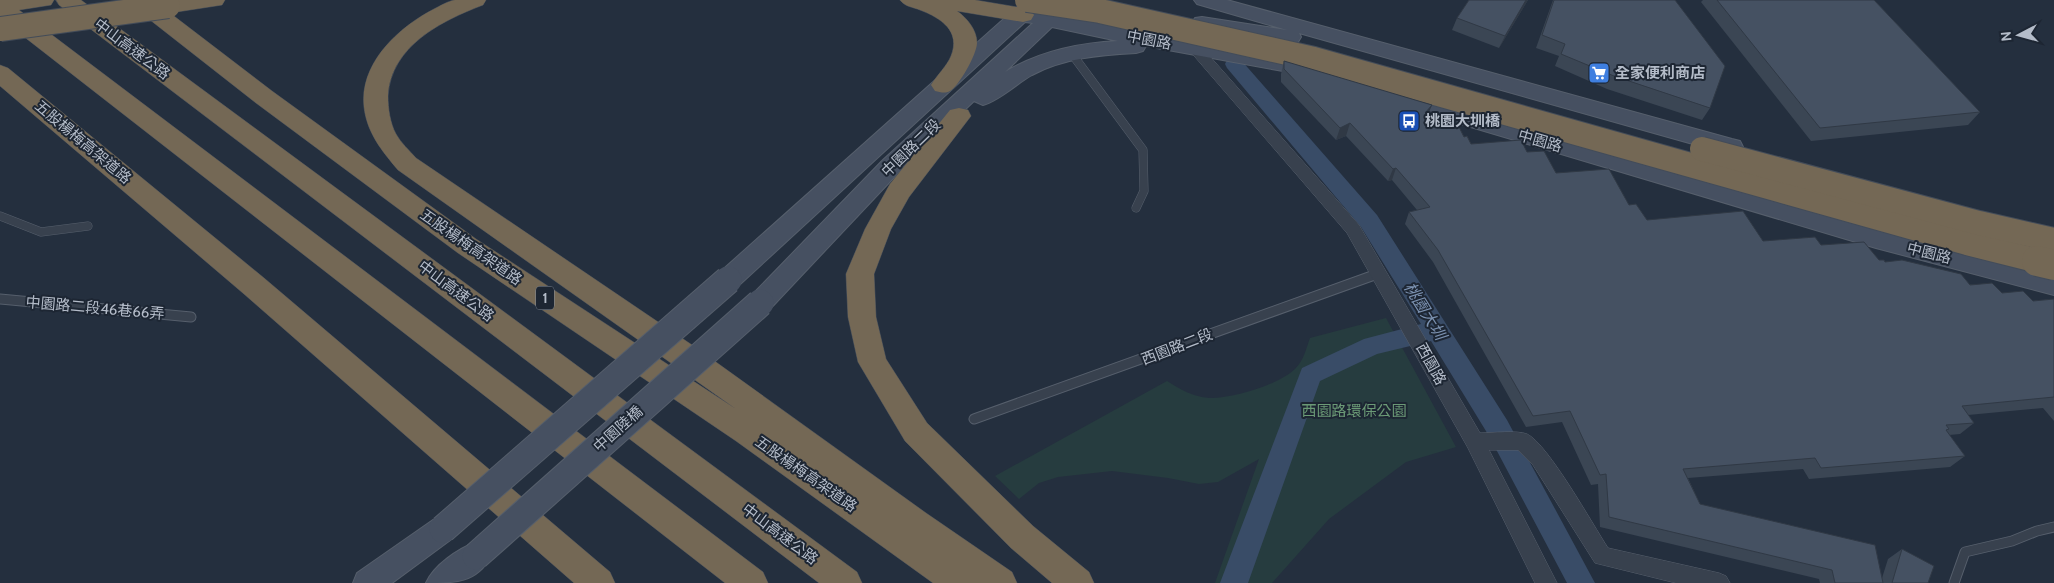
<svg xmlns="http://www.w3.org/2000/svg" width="2054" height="583" viewBox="0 0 2054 583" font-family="Cabin,'Noto Sans TC',sans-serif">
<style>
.green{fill:#263c3f}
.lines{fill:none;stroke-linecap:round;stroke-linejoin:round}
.canal{fill:#394c67;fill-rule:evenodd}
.service-far1-casing{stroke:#565f6c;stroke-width:9}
.service-casing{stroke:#565f6c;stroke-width:11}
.minor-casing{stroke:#565f6c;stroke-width:1}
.secondary-casing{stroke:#565f6c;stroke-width:2}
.motorway-casing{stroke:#434c59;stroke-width:1}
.service-far1{stroke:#38414e;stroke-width:8}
.service{stroke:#38414e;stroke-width:9}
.minor{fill:#38414e;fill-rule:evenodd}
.secondary{fill:#465061;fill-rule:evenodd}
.motorway{fill:#746855;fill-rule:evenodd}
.secondary-bridge-casing{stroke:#565f6c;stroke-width:29;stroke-linecap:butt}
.motorway-bridge-far1-casing{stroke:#434c59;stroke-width:26;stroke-linecap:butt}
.motorway-bridge-casing{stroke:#434c59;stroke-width:32;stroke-linecap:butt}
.secondary-bridge{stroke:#465061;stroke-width:27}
.motorway-bridge-far1{stroke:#746855;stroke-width:24}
.motorway-bridge{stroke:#746855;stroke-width:30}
.wall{fill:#3b4654}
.shaded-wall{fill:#303945}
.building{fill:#455162;stroke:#303945}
.labels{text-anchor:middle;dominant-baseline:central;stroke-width:4;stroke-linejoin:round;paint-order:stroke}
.shield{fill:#1d2633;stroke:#878f9c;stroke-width:1}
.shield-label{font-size:14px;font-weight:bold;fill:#b4bcc9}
.street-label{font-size:15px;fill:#b4bcc9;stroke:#1d2633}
.poi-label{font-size:15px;font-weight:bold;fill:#b4bcc9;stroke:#1d2633;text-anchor:start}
.park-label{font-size:15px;fill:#6b9a76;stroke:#1d2633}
.water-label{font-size:16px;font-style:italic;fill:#7c92b1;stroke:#1d2633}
</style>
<rect width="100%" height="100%" fill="#242f3e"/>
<path class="green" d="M1386,318L1456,447L1406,462L1329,519L1272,583H1215L1259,459L1218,482L1199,484L1168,478L1112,471L1058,477L1039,483L1019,499L995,476L1167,381C1180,389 1193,397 1209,398C1232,399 1278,385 1295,369C1304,360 1306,349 1310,338Z"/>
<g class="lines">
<path class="canal" d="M1234,58L1241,60L1377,215L1507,420L1595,583H1567L1489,436L1431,341L1377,354L1320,381L1248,583H1220L1302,368L1364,339L1421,324L1361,227L1227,68L1225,64L1227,60Z"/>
<g class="service-far1-casing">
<g id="service-far1">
<path d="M1072,54L1143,150L1144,191L1136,208"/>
<path d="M0,216L41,232L88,226"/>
</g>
</g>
<g class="service-casing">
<g id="service">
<path d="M0,299L191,317"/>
<path d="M974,419L1380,273"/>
<path d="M1954,583L1965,552L2012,541L2037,531L2054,527"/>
</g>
</g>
<g class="minor-casing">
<path id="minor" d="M1194,42L1199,44L1359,225L1480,433C1492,433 1517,430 1527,434C1548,444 1593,525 1608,548L1719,573L1726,576L1730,583H1676L1595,563L1533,465L1518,450H1489L1557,583H1535L1468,448L1347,233L1189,50L1187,47L1189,44Z"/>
</g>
<g class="secondary-casing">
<g id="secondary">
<path d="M1025,0H1042L1044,3L1037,11L1044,13C1051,6 1055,4 1065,7L1068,11L1064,17L1283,57L1290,59L1294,64L1290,69L1283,71L1146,46L1143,51L1136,53C1100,55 1064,58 1032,75C1016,84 1000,100 983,105L974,101L899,172L769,310L760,313L751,310L747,303L751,296L883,160L1033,23L1025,22L737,287L728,290L719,287L716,280L719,273ZM1052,27L1118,41C1078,43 1040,51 1005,72Z"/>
<path d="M1194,0H1227L1732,139L1740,141L1743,147L1740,153L1732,155L1299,33L1301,37L1298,42L1291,44L1195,28L1192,23L1195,18L1202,17L1287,30L1197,4Z"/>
<path d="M1398,91L1876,230L2054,275V295L1876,248L1390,103L1387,98L1390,93Z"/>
<path d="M443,516L453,520L458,529L453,538L392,583H353L357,573L433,520Z"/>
<path d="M476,542L486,546L491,556C477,583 454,583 426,583C434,565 458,549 476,542Z"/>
</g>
</g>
<g class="motorway-casing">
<g id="motorway">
<path d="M0,0H54L51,5L19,10L763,572L768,583H725L0,18Z"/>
<path d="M56,0H81L857,572L862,583H819L59,5Z"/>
<path d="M128,0H153L158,4L164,0H225L222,5L170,13L272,91L476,239L736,409L398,170C382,151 367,133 364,107C359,63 399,27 434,9C440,6 448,1 455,0C465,0 476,0 486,0L483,5C441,21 391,46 388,96C388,108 390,123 396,134C401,143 409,150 416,158L695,347L926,513L1012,572L1017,583H933L736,441L458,253L256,103L131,5Z"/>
<path d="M900,0H975L1023,8L1031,10L1034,15L1031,20L1023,22L957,11C967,18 977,30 977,43C977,54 959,86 950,91C945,94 940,92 935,91L931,85C937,75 947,66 951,56C961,31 941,18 920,10C913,7 905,7 900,0Z"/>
<path d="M0,65L8,68L264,278L610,572L615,583H574L244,294L0,86Z"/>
<path d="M959,108L968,110L971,116L909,197L891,229L874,274L876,317L886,359L927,423L1033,526L1089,572L1094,583H1052L1011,548L905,441L858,362L848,317L846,274L865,229L890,184L950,110Z"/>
</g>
</g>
<use href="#service-far1" class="service-far1"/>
<use href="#service" class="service"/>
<use href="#minor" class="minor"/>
<use href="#secondary" class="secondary"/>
<use href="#motorway" class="motorway"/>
<g class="secondary-bridge-casing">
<g id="secondary-bridge">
<path d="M443,529L728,280"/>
<path d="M476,556L760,303"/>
</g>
</g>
<g class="motorway-bridge-far1-casing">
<g id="motorway-bridge-far1">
<path d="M1027,0L1100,11L1314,59L1967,243L2042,262"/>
<path d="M0,29L168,6"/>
<path d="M1702,149L1979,223L2054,240"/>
</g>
</g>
<g class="motorway-bridge-casing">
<path id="motorway-bridge" d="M2037,261L2054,265"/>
</g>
<use href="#secondary-bridge" class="secondary-bridge"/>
<use href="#motorway-bridge-far1" class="motorway-bridge-far1"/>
<use href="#motorway-bridge" class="motorway-bridge"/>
</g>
<g class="wall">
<path d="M1469,0H1528L1499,48L1452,30L1457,18Z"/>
<path d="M1553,0H1675L1710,108L1702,120L1607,89L1555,66L1559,56L1536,48Z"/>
<path d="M1703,0H1874L1980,112L1968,125L1811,141L1701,2Z"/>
<path d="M1284,61L1428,114L1464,137L1471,144L1527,152L1556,173L1629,205L1647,220L1763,241L1821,245L2033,301L2054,299V421L2043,408L1968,415L1974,423L1960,434L1949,435L1965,456L1950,467L1809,479L1803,469L1688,478L1700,504L1882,578L1888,559L1902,549L1928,583H1820L1819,579L1600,527L1598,484L1591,485L1562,422L1526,427L1433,262L1405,224L1409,212L1417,210L1392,180L1388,181L1346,136L1336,140L1281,82V74Z"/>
</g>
<g class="shaded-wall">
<path d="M1526,0H1528L1499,48L1505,36Z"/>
<path d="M1432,105L1427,117L1425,113Z"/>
<path d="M1350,123L1346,136L1336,140L1340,128Z"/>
<path d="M1396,168L1392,180L1388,181L1393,169Z"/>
</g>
<g class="building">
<path d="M1469,0H1526L1505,36L1457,18Z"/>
<path d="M1554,0H1675L1725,66L1710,108L1614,76L1561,54L1565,44L1542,35Z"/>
<path d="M1717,0H1874L1980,112L1820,128Z"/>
<path d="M1284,61L1432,105L1425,113L1456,121L1464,137L1467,136L1471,144L1521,140L1527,152L1544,151L1556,173L1609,169L1629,205L1636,204L1647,220L1743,211L1763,241L1815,237L1821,245L1864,242L1879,260H1884L1885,262L1902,260L1961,274L1970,285L1992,283L2002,293L2023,291L2033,301L2054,299V397L1962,406L1974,423L1946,425L1949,429L1946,430L1965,456L1821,468L1815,458L1683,469L1700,504L1875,545L1883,583H1835L1832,570L1609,517L1606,474L1600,475L1570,411L1533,416L1438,250L1409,212L1430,207L1396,168L1393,169L1350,123L1340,128L1284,69Z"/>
<path d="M1902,549L1934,566L1928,583H1892Z"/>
</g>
<defs>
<g id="supermarket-square" transform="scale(1.125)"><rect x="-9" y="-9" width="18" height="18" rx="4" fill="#3f7fe0" stroke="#1d2633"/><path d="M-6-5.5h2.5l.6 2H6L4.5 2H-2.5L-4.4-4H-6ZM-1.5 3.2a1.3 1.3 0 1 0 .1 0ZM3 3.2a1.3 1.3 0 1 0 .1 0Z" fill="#fff"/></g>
<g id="bus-square" transform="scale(1.125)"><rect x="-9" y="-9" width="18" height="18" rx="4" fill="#1a4fb4" stroke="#1d2633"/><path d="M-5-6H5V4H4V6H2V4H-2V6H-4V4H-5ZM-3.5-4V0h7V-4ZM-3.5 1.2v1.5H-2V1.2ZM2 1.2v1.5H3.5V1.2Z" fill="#fff"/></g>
</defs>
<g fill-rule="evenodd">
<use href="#supermarket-square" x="1599" y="73"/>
<use href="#bus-square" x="1409" y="121"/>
</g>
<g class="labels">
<rect class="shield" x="536" y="286.5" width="18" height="23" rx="4"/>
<g class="shield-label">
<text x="545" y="298">1</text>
</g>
<g class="street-label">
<text transform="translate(1149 40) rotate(11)">中園路</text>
<text transform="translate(132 49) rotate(37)">中山高速公路</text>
<text transform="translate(1540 141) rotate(16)">中園路</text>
<text transform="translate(83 142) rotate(40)">五股楊梅高架道路</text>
<text transform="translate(911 148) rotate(-44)">中園路二段</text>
<text transform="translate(471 247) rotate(35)">五股楊梅高架道路</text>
<text transform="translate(1929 253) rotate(14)">中園路</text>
<text transform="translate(456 291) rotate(37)">中山高速公路</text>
<text transform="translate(95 308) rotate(5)">中園路二段46巷66弄</text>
<text transform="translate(1177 347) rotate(-21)">西園路二段</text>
<text transform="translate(1431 364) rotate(61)">西園路</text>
<text transform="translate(618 429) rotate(-42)">中園陸橋</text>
<text transform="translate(806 474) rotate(35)">五股楊梅高架道路</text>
<text transform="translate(780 534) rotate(37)">中山高速公路</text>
</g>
<g class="poi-label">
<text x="1615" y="73">全家便利商店</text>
<text x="1425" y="121">桃園大圳橋</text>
</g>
<g class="park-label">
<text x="1354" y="411">西園路環保公園</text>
</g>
<g class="water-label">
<text transform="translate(1425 311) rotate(58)">桃園大圳</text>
</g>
</g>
<g transform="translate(2019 35) rotate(264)" stroke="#1d2633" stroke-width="4" paint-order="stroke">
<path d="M0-4L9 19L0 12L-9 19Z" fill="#b4bcc9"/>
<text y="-8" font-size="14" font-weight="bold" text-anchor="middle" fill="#b4bcc9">N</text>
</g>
</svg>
